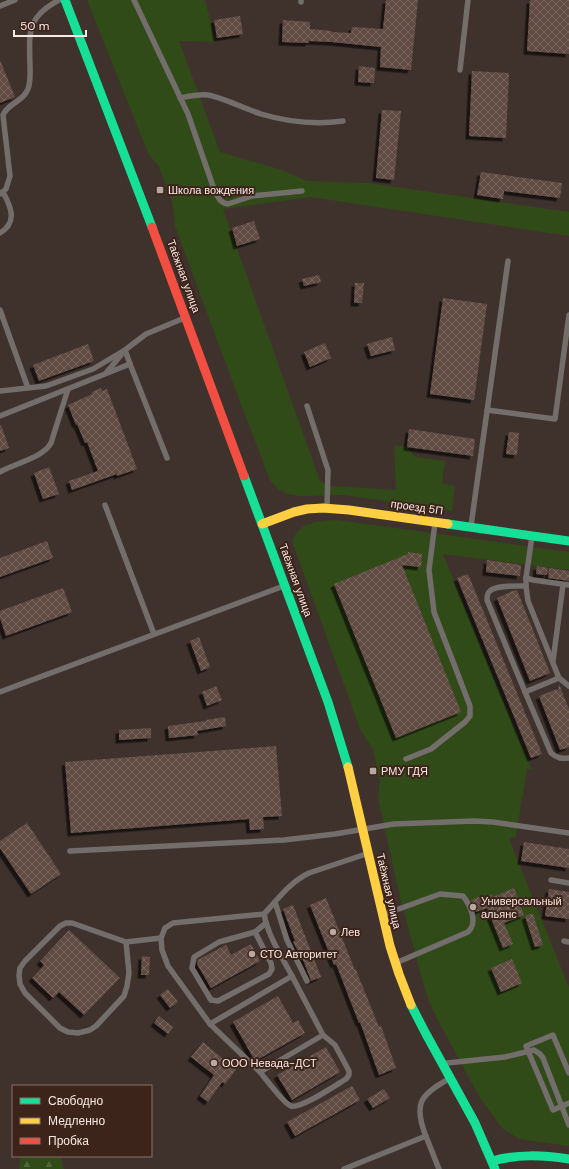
<svg xmlns="http://www.w3.org/2000/svg" width="569" height="1169" viewBox="0 0 569 1169" font-family="'DM Sans',sans-serif">
<style>
.green{fill:#314b18}
.forest{fill:url(#forest-firs)}
.building{fill:url(#building-cross-hatch);filter:url(#shadow)}
.lines{fill:none;stroke-linecap:round;stroke-linejoin:round}
.lane{stroke:#736d6c;stroke-width:5.5}
.fast{stroke:#16e098;stroke-width:9}
.slow{stroke:#ffcf43;stroke-width:9}
.jam{stroke:#f24e42;stroke-width:9}
.poi-dot{fill:#b8a8a3;stroke:#3c241b;stroke-width:1.5}
.labels{text-anchor:middle;dominant-baseline:central;stroke-width:4;stroke-linejoin:round;paint-order:stroke}
.poi-label{font-size:11px;fill:#f9e8e2;stroke:#3c241b;text-anchor:start}
.street-label{font-size:11px;fill:#f9e8e2;stroke:#3c241b}
</style>
<defs>
<pattern id="forest-firs" width="22" height="20" patternUnits="userSpaceOnUse"><rect width="22" height="20" fill="#314b18"/><path d="M5 1l3.5 6h-7zM16 11l3.5 6h-7z" fill="#506539"/></pattern>
<pattern id="building-cross-hatch" width="8" height="8" patternUnits="userSpaceOnUse"><rect width="8" height="8" fill="#614b43"/><path d="M0 0l8 8M0 8l8-8" fill="none" stroke="#78655e"/></pattern>
<filter id="shadow"><feDropShadow dx="-3.5" dy="3.5" stdDeviation="0" flood-color="#0009"/></filter>
</defs>
<rect width="100%" height="100%" fill="#3f322d"/>
<g class="green">
<path d="M87,0H205L216,42L179,41L220,152L282,170L307,181L368,183L569,212V236L311,197L223,209L320,481L332,486L396,490L394,445L407,447L415,457L445,461L442,483L455,486L452,511L345,495L298,496L288,494L278,489L270,480L236,391L175,226L172,201L159,167L148,153Z"/>
<path d="M337,520L569,552V570L443,554L532,770L527,768L516,836L509,839L569,987V1146L520,1139L503,1129L480,1098L440,1024L430,1004L424,986L400,897L378,798L380,781L373,749L360,729L292,541C300,521 319,521 337,520Z"/>
</g>
<path class="forest" d="M21,1156H60L64,1169H19Z"/>
<g class="building">
<path d="M386,0H418L411,70L380,67L381,47L332,42L309,41V43L282,42L283,20L310,22V29L332,31V32L351,33L352,27L383,29Z"/>
<path d="M530,0H569V54L527,51Z"/>
<path d="M240,16L243,34L217,38L214,20Z"/>
<path d="M0,60L15,97L0,103Z"/>
<path d="M359,66L375,68L374,83L358,82Z"/>
<path d="M472,71L509,73L506,138L469,136Z"/>
<path d="M382,110L401,111L394,180L376,178Z"/>
<path d="M481,172L562,183L560,198L504,191L503,199L477,195Z"/>
<path d="M254,221L260,239L237,246L232,228Z"/>
<path d="M319,275L321,282L304,286L302,279Z"/>
<path d="M355,283H364L362,303H354Z"/>
<path d="M443,298L487,304L474,400L430,394Z"/>
<path d="M392,337L395,350L371,356L367,344Z"/>
<path d="M325,343L331,358L310,367L304,352Z"/>
<path d="M88,344L94,361L39,381L33,365Z"/>
<path d="M101,388L102,391L107,389L137,469L117,476V474L72,490L69,481L98,471L87,442L85,443L77,424L76,425L68,405L92,394V392Z"/>
<path d="M0,425H1L9,448L0,451Z"/>
<path d="M409,429L475,439L473,456L407,447Z"/>
<path d="M509,432L519,433L517,455L506,454Z"/>
<path d="M49,467L59,494L43,499L34,473Z"/>
<path d="M47,541L53,558L0,577V558Z"/>
<path d="M408,552L422,554L421,567L402,565L461,712L396,738L334,584L408,554Z"/>
<path d="M487,560L521,565L520,576L486,572Z"/>
<path d="M537,566L548,568L547,575L536,574Z"/>
<path d="M549,568L569,571V581L548,578Z"/>
<path d="M468,574L542,754L531,758L457,578Z"/>
<path d="M63,588L72,612L6,636L0,618V611Z"/>
<path d="M515,590H517L550,673L530,681L497,598Z"/>
<path d="M199,637L210,667L201,671L190,641Z"/>
<path d="M559,684L569,709V747L560,750L539,696L557,689L558,692Z"/>
<path d="M216,686L222,700L207,706L202,692Z"/>
<path d="M225,717L226,726L197,731L198,735L169,738L168,726L206,721V720Z"/>
<path d="M151,728V738L119,740V730Z"/>
<path d="M276,746L282,816L263,817L264,829L250,830L249,819L71,833L65,762Z"/>
<path d="M27,823L61,874L31,894L0,848V841Z"/>
<path d="M524,842L569,849V868L521,861Z"/>
<path d="M514,888L524,915L504,923L513,944L503,948L487,908L476,912L471,900L481,896L482,898L492,894L493,897Z"/>
<path d="M549,889L569,892V919L545,916Z"/>
<path d="M326,898L355,970H356L379,1027L381,1026L396,1068L379,1075L360,1022L359,1023L336,964L334,965L310,905Z"/>
<path d="M293,905L321,977L311,981L304,962L293,942L295,941L283,909Z"/>
<path d="M530,914H533L543,945L535,947L525,916Z"/>
<path d="M69,930L120,978L84,1015L59,992L53,998L32,978L44,965L40,961Z"/>
<path d="M251,944L260,961L211,988L197,964L198,960L226,945L231,955Z"/>
<path d="M142,956L150,957L149,975H141Z"/>
<path d="M512,959L522,983L501,992L491,968Z"/>
<path d="M168,989L178,1002L170,1008L160,995Z"/>
<path d="M278,996L293,1023L298,1020L305,1033L255,1061L233,1022Z"/>
<path d="M159,1016L173,1027L168,1034L154,1023Z"/>
<path d="M203,1042L236,1070L225,1084L222,1082L208,1102L200,1096L214,1075L191,1057Z"/>
<path d="M326,1047L340,1072L292,1100L277,1075Z"/>
<path d="M352,1086L360,1100L295,1136L287,1122Z"/>
<path d="M384,1089L390,1098L373,1108L367,1099Z"/>
</g>
<g class="lines">
<g class="lane">
<path d="M134,0L188,114L215,192L220,200L224,203L228,204L252,196L302,191"/>
<path d="M301,2V0"/>
<path d="M0,6L15,0"/>
<path d="M460,70L468,0"/>
<path d="M180,98C190,96 199,94 208,95C224,98 245,109 261,114C288,122 315,125 343,121"/>
<path d="M0,194L6,189L10,176L3,115C8,103 23,102 28,89C31,81 30,73 30,65C29,31 27,17 59,0"/>
<path d="M0,233C18,222 11,207 3,192"/>
<path d="M0,310L28,388"/>
<path d="M130,364L167,458"/>
<path d="M106,373L121,355"/>
<path d="M0,391L46,386L93,369L125,350"/>
<path d="M307,406L328,470L327,507"/>
<path d="M487,410L555,419L569,315"/>
<path d="M0,416L130,364L125,350L146,334L182,319"/>
<path d="M0,472C15,463 43,458 51,443L68,389"/>
<path d="M105,505L154,634"/>
<path d="M471,526L508,261"/>
<path d="M532,536L526,578L533,580L569,585"/>
<path d="M526,578V586L528,601L559,678L569,686"/>
<path d="M553,661L563,585"/>
<path d="M559,678L525,692L551,753C557,758 561,759 569,758"/>
<path d="M0,692L281,587"/>
<path d="M525,692L487,600C487,597 487,593 490,591C495,585 518,586 526,586"/>
<path d="M406,759L431,749L465,722L470,716V706L434,612L429,570L435,523"/>
<path d="M70,851L284,840L335,834L394,824L474,821L493,822L569,833"/>
<path d="M551,880L569,883"/>
<path d="M275,902L287,940L307,981"/>
<path d="M385,914L440,894L463,896C471,906 478,923 468,932L398,962"/>
<path d="M255,932L271,963L272,969L269,974L218,1001L211,1000L192,968L194,957L219,942L255,932L266,923"/>
<path d="M564,941L569,942"/>
<path d="M126,942L72,923H66L60,926L25,961L20,968L19,975L20,984L25,993L60,1028L68,1032L78,1033L90,1030L96,1026L124,996L127,986L129,973L126,942L161,938"/>
<path d="M292,976L323,1035L260,1072L210,1024L168,966L162,950L161,938L165,928L173,923L264,914C278,899 290,882 309,873L366,854"/>
<path d="M210,1024L292,976C282,957 268,936 264,914"/>
<path d="M447,1063L505,1057L534,1050L540,1054L543,1058L569,1125"/>
<path d="M260,1072C266,1079 284,1104 291,1106C301,1109 336,1085 346,1079L349,1075V1071L335,1045L323,1035"/>
<path d="M569,1073L553,1035L526,1046L553,1110L569,1103"/>
<path d="M344,1169L426,1136"/>
<path d="M439,1169C434,1157 430,1146 425,1134C414,1104 420,1095 447,1080"/>
</g>
<g class="fast">
<path d="M65,0L152,227"/>
<path d="M244,476L328,702L348,767"/>
<path d="M448,524L569,541"/>
<path d="M411,1005L426,1034L475,1123L495,1169"/>
<path d="M492,1161C518,1154 542,1155 569,1159"/>
</g>
<g class="slow">
<path d="M262,524L294,512L307,509L323,508L349,510L448,524"/>
<path d="M348,767L390,946L399,974L411,1005"/>
</g>
<path class="jam" d="M152,227L244,476"/>
</g>
<g class="poi-dot">
<rect x="156" y="186" width="8" height="8" rx="2"/>
<rect x="369" y="767" width="8" height="8" rx="2"/>
<circle cx="473" cy="907" r="4"/>
<circle cx="333" cy="932" r="4"/>
<circle cx="252" cy="954" r="4"/>
<circle cx="214" cy="1063" r="4"/>
</g>
<g class="labels">
<g class="poi-label">
<text x="168" y="190">Школа вождения</text>
<text x="381" y="771">РМУ ГДЯ</text>
<text x="481" y="901">Универсальный<tspan x="481" dy="13">альянс</tspan></text>
<text x="341" y="932">Лев</text>
<text x="260" y="954">СТО Авторитет</text>
<text x="222" y="1063">ООО Невада-ДСТ</text>
</g>
<g class="street-label">
<text transform="translate(184 276) rotate(70)">Таёжная улица</text>
<text transform="translate(417 507) rotate(8)">проезд 5П</text>
<text transform="translate(296 580) rotate(70)">Таёжная улица</text>
<text transform="translate(389 891) rotate(77)">Таёжная улица</text>
</g>
</g>
<rect x="12" y="1085" width="140" height="72" fill="#3c241b" stroke="#88726b"/>
<rect x="20" y="1098" width="20" height="6" fill="#16e098" stroke="#88726b"/>
<text x="48" y="1105" font-size="12" fill="#f9e8e2">Свободно</text>
<rect x="20" y="1118" width="20" height="6" fill="#ffcf43" stroke="#88726b"/>
<text x="48" y="1125" font-size="12" fill="#f9e8e2">Медленно</text>
<rect x="20" y="1138" width="20" height="6" fill="#f24e42" stroke="#88726b"/>
<text x="48" y="1145" font-size="12" fill="#f9e8e2">Пробка</text>
<path d="M14 30v6h72v-6" fill="none" stroke="#f9e8e2" stroke-width="2"/>
<text x="20" y="30" font-size="12" fill="#f9e8e2" stroke="#3c241b" stroke-width="3" paint-order="stroke">50 m</text>
</svg>
